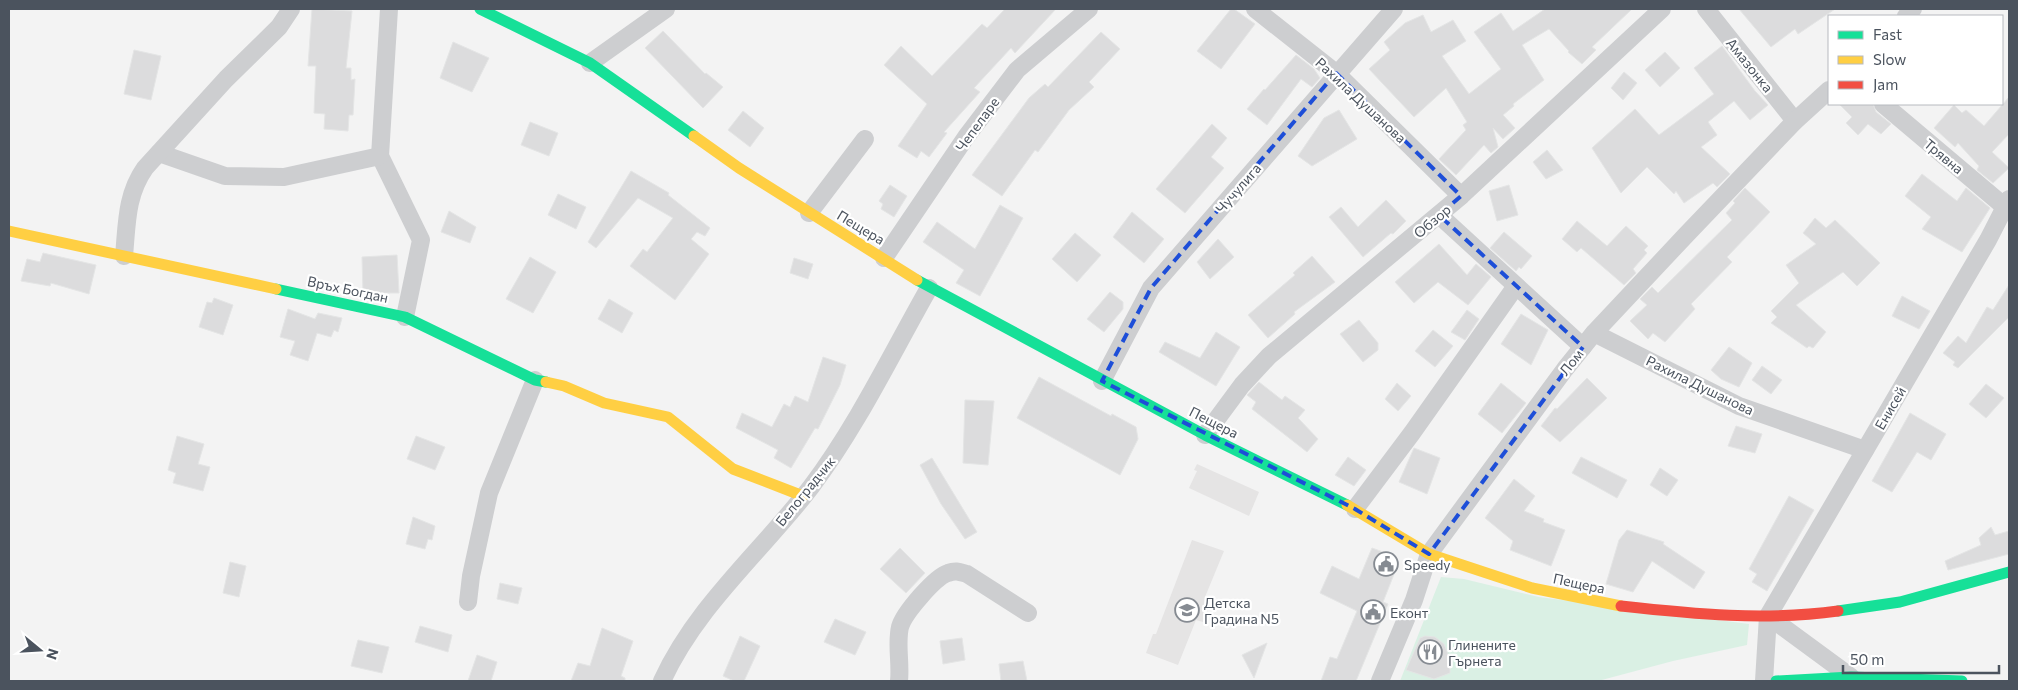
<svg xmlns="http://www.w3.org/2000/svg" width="2018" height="690" viewBox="0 0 2018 690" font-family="Commissioner,sans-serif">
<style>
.education{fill:#e5e4e4}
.green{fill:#daf0e4}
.building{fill:#dcdcdd;stroke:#e4e5e5}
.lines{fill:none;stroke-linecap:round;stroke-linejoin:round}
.street{stroke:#cdced0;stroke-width:18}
.fast{stroke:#16e098;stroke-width:11}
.slow{stroke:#ffcf43;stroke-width:11}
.jam{stroke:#f24e42;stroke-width:11}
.marked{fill:none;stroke:#1d4ed8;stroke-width:4;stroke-dasharray:10 6;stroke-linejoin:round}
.labels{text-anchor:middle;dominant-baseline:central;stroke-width:4.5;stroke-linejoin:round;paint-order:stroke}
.street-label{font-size:14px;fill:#4b535e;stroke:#fff}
.poi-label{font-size:14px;fill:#4b535e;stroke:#fff;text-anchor:start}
</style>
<rect width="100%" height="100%" fill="#f3f3f3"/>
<g class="education">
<path d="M1197,464L1259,492L1249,516L1189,488L1197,471L1194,470Z"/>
<path d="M1192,540L1224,551L1205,597L1212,600L1203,622L1196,620L1178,665L1146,653L1153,634H1156Z"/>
</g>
<path class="green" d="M1441,577L1464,579L1539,597L1749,624L1747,645L1673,661L1598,681H1400Z"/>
<g class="building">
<path d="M312,9L352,11L346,68H351V80L355,79L353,115H349L348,131L324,129L325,114L314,113L316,66H308Z"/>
<path d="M1005,9H1056L1015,53L1011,48L974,88L980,92L944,132L947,133L929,157L921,151L917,158L898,146L927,104L884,65L901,46L932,76L982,24L987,28Z"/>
<path d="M1231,9H1234L1255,24L1221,69L1197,51Z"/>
<path d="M1545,9H1632L1592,47L1596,50L1582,64L1568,52L1569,51L1549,29L1522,45L1544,80L1513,104L1514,106L1503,115L1515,128L1503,139L1493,128L1498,147L1491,153L1484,145L1456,175L1439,159L1466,130L1463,125L1467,122L1446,88L1414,117L1369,69L1390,50L1384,42L1405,23L1423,15L1431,32L1453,20L1466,41L1442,56L1469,94L1501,69L1474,32L1501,13L1513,31Z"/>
<path d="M1739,9H1835L1798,34L1795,29L1771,47Z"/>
<path d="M663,31L705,74L706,73L723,87L703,108L645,48Z"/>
<path d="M1101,32L1120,49L1089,82L1094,87L1069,110L1038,152L1035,150L1002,196L972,175L1029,98L1045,84L1048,87Z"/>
<path d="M453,42L489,58L472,92L440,78Z"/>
<path d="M1722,46L1755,91L1768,105L1750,120L1734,101L1708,122L1717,135L1701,147L1730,174L1717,187L1713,183L1684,203L1676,191L1674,194L1647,167L1621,193L1592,148L1635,109L1659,135L1714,94L1694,68Z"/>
<path d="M134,50L161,56L151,100L124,94Z"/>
<path d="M1665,52L1680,68L1660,87L1645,70Z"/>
<path d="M1296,55L1314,69L1320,78L1312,87L1301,79L1267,125L1247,109L1264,89L1265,90Z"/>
<path d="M1624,72L1637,83L1623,100L1611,88Z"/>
<path d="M2009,97V134L1992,152L2009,168L1993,183L1977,170L1979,166L1958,143L1955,147L1934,128L1954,105L1962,113L1966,110L1984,126Z"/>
<path d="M1839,104H1873L1876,112L1891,124L1881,134L1868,124L1858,135L1846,123L1852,117Z"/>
<path d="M1339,110L1357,139L1312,166L1298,156L1324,118Z"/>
<path d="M743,111L764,128L750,147L728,130Z"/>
<path d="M530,122L558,133L549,156L521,145Z"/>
<path d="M1212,124L1227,138L1211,157L1224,168L1185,213L1156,189Z"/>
<path d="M1547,150L1563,170L1546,179L1533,162Z"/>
<path d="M631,171L669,193L668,195L710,228L705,236L697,232L691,239L709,254L675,300L630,266L643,249L647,252L673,218L638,198L596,248L588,242Z"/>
<path d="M1922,174L1957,201L1966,188L1990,208L1962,252L1922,229L1931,217L1905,196Z"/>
<path d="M890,185L907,196L894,217L881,209L883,204L879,201Z"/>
<path d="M1509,185L1518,215L1497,221L1489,191Z"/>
<path d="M1745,188L1770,212L1727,257L1732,262L1691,304L1695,309L1665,342L1653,333L1648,339L1630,321L1647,305L1640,299L1652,287L1658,293L1732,220L1726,213L1735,203L1733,201Z"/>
<path d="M558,194L586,207L576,229L548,215Z"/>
<path d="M1386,200L1406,221L1393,234L1391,233L1363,257L1329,217L1341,207L1358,227Z"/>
<path d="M1000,205L1023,218L980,296L956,283L964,270L923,242L937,222L975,249Z"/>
<path d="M449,211L476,227L470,243L441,232Z"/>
<path d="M1132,212L1164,239L1144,263L1113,237Z"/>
<path d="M1815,218L1826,228L1835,220L1880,263L1857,286L1843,272L1796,305L1826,332L1813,348L1809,346L1807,348L1771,323L1777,317L1771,311L1799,283L1786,265L1816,244L1803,233Z"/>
<path d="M1577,221L1607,246L1626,226L1648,246L1644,250L1647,253L1633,269L1636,273L1624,285L1581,248L1577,252L1562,239Z"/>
<path d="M1504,232L1532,256L1521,269L1519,267L1516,271L1490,248Z"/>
<path d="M1075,233L1101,255L1077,282L1052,259Z"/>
<path d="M1218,239L1234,257L1210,279L1197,262Z"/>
<path d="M1439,244L1467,275L1476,264L1491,277L1468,305L1438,282L1414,303L1395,282Z"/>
<path d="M43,253L96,265L89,294L51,283L50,286L21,281L27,259L40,262Z"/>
<path d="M397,255L399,293H363L362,257Z"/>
<path d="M1312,256L1335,282L1294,312L1295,314L1268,338L1248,315L1295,275L1293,273Z"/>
<path d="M530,257L556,272L533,313L506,299Z"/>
<path d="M794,258L813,264L808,279L790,273Z"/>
<path d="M2009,285V317L1958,368L1953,365L1955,362L1943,353L1958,336L1966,343L1987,307L1993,310Z"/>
<path d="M1110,292L1123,302V309L1104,332L1087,319Z"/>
<path d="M1902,296L1930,311L1919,329L1892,316Z"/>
<path d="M214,298L233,305L223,335L199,327L207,302L212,303Z"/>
<path d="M609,299L633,313L622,333L598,319Z"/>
<path d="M288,309L315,319L318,313L342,318L338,332L334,330L331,337L317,333L308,361L290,355L295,341L280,337Z"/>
<path d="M1467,310L1479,319L1465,340L1451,332Z"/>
<path d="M1521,314L1548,330L1531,365L1501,344Z"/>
<path d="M1359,320L1378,343V350L1363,362L1340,334Z"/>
<path d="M1433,330L1453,346L1435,367L1415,351Z"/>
<path d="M1216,332L1240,347L1216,386L1159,352L1165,342L1200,358Z"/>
<path d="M1729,347L1752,363L1739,387L1721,379L1711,370Z"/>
<path d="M823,357L846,365L840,385L818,429L815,428L791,468L774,458L778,450L736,428L742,413L772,427L784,404L790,407L795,396L808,402Z"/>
<path d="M1762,366L1782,380L1771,394L1752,380Z"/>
<path d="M1039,377L1111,416L1112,414L1136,427L1138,439L1120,475L1017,418Z"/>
<path d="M1587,378L1607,398L1560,442L1541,426L1555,408L1557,409Z"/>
<path d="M1259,382L1282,400L1285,396L1305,410L1298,418L1318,439L1307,452L1252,409L1256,402L1247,395Z"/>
<path d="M1397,383L1411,396L1398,411L1385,399Z"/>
<path d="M1501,383L1526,403L1502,433L1478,414Z"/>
<path d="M1986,384L2004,398L1986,418L1969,404Z"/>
<path d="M965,400L994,401L988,465L963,463Z"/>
<path d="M1910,413L1946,434L1931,460L1917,452L1892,492L1872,481Z"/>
<path d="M1736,426L1762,434L1755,453L1728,446Z"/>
<path d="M177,436L204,444L198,464L210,467L203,491L173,483L176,473L168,470Z"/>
<path d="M416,436L445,447L435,470L407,459Z"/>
<path d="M1414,448L1440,458L1427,494L1399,482Z"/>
<path d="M1348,457L1366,470L1354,486L1335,475Z"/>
<path d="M1581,457L1627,480L1617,498L1572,473Z"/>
<path d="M932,458L977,532L965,539L941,504L920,465Z"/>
<path d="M1660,468L1678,480L1667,496L1650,485Z"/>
<path d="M1514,479L1535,496L1524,511L1544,519L1543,522L1565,530L1551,566L1510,550L1513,541L1485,518Z"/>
<path d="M1789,496L1814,510L1767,591L1752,582L1757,574L1749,569Z"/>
<path d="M413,517L435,526L432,540L428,539L425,549L406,544Z"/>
<path d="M1991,527L1995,535L2009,531V554L1948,570L1945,561L1981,545L1979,538Z"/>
<path d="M1627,530L1664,542L1663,544L1705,572L1694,589L1652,561L1633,592L1606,584L1619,540Z"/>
<path d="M900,548L925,573L906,593L880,569Z"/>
<path d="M1372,548L1394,556L1398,564L1383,602L1388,604L1356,681H1321L1330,657L1337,659L1357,611L1320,593L1332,566L1359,579Z"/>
<path d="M230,562L246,566L239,597L223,593Z"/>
<path d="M500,583L522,588L518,604L497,599Z"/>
<path d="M835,619L866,632L855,655L824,642Z"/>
<path d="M420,626L452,635L448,652L415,642Z"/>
<path d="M602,628L633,641L621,676L625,678V681H571L578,663L590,666Z"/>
<path d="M740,636L760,646L744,681H734L723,676Z"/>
<path d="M1425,636L1435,637L1444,644L1450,659V673L1434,679L1406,670L1420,638Z"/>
<path d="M962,638L965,660L943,664L940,641Z"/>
<path d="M358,640L389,647L382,673L351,666Z"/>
<path d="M1267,643L1254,678L1242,655Z"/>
<path d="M477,655L497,662L491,681H468Z"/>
<path d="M1023,661L1027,681H1001L999,664Z"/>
</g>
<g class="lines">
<g class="street">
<path d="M389,9L380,156L421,240L405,317"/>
<path d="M1255,9L1336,73L1461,196"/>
<path d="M1706,9L1795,121"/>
<path d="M1906,16L1913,9"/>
<path d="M590,63L666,9"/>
<path d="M1883,104L2005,207"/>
<path d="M159,153L225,176L284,177L380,156"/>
<path d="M809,213L865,139"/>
<path d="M1439,215L1583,347"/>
<path d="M124,256C127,224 126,195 145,168L226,79L279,27L291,9"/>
<path d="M884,258L966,137L1017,70L1089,9"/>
<path d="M1594,333L1739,406L1865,450"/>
<path d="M1102,381L1151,288L1394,9"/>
<path d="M1205,435L1242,385L1269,356L1461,196L1662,9"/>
<path d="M1355,509L1412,433L1516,286"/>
<path d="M468,602L471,576L489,493L535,380"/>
<path d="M1768,616L1851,677"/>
<path d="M662,681C697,605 761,552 811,487C857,426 891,355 929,288"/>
<path d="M899,681C901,663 896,644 900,627C904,613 935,577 948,573C956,570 960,572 967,574L1028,613"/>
<path d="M1380,681L1414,600L1429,554L1565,369L1594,333L1686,235L1795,121L1829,90"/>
<path d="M1764,681L1768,616L1988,240L2009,199"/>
</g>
<g class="fast">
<path d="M480,9L590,63L694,136"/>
<path d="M917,280L1205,435L1347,505"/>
<path d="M276,289L405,317L535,380L546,382"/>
<path d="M1838,611L1900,602L2009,572"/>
<path d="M1776,681L1851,677L1962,681"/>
</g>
<g class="slow">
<path d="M694,136L739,168L917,280"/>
<path d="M9,231L276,289"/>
<path d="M546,382L564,386L604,403L668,417L733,469L803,496"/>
<path d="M1347,505L1429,554L1532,588L1621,606"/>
</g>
<path class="jam" d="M1621,606C1693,614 1766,621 1838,611"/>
</g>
<path class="marked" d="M1336,73L1461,196L1439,215L1583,347L1429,554L1355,509L1102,381L1151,288Z"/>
<defs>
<g id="civic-ring" transform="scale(1.25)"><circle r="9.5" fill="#fff" stroke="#868b92" stroke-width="1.5"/><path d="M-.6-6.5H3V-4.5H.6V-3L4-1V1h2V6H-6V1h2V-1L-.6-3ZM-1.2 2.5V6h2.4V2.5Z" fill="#868b92"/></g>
<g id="school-ring" transform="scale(1.25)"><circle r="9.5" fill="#fff" stroke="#868b92" stroke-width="1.5"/><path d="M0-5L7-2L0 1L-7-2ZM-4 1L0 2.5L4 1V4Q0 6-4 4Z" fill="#868b92"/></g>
<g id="restaurant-ring" transform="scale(1.25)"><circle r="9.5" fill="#fff" stroke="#868b92" stroke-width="1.5"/><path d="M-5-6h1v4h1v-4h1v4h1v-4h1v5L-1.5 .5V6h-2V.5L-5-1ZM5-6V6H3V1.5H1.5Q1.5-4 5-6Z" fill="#868b92"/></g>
</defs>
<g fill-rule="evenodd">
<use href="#civic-ring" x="1386" y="564"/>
<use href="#school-ring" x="1187" y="610"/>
<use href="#civic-ring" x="1373" y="612"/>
<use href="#restaurant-ring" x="1430" y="652"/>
</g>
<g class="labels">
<g class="street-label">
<text transform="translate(1750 65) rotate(51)">Амазонка</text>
<text transform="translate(1361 100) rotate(43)">Рахила Душанова</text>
<text transform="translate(977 124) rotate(-54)">Чепеларе</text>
<text transform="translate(1944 156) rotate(40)">Трявна</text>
<text transform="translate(1238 188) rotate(-49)">Чучулига</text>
<text transform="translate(1432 221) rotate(-40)">Обзор</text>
<text transform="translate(861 227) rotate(31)">Пещера</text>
<text transform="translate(348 289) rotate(12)">Връх Богдан</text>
<text transform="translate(1571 362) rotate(-51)">Лом</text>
<text transform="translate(1700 385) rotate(26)">Рахила Душанова</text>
<text transform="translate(1890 408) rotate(-60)">Енисей</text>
<text transform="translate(1214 422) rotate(27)">Пещера</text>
<text transform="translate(805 491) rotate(-51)">Белоградчик</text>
<text transform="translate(1579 583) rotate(12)">Пещера</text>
</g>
<g class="poi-label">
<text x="1404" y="564">Speedy</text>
<text x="1204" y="602">Детска<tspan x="1204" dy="16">Градина N5</tspan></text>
<text x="1390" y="612">Еконт</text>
<text x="1448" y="644">Глинените<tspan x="1448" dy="16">Гърнета</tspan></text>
</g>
</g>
<rect width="2018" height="690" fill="none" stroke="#4b535e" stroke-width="20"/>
<rect x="1828" y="15" width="175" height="90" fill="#ffffff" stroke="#b7babf"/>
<rect x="1838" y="31" width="25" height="8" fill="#16e098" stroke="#b7babf"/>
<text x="1873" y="40" font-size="15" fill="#4b535e">Fast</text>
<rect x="1838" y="56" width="25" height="8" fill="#ffcf43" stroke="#b7babf"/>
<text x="1873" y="65" font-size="15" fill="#4b535e">Slow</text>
<rect x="1838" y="81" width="25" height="8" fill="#f24e42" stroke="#b7babf"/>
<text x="1873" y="90" font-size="15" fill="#4b535e">Jam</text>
<g transform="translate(40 650) rotate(108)" stroke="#ffffff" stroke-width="4" paint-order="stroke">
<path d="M0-4L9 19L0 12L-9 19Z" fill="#4b535e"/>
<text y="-8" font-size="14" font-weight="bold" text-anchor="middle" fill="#4b535e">N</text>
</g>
<path d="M1843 665v8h156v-8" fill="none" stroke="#4b535e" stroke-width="2.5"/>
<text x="1850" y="665" font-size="15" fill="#4b535e" stroke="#ffffff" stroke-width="4" paint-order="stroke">50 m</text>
</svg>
